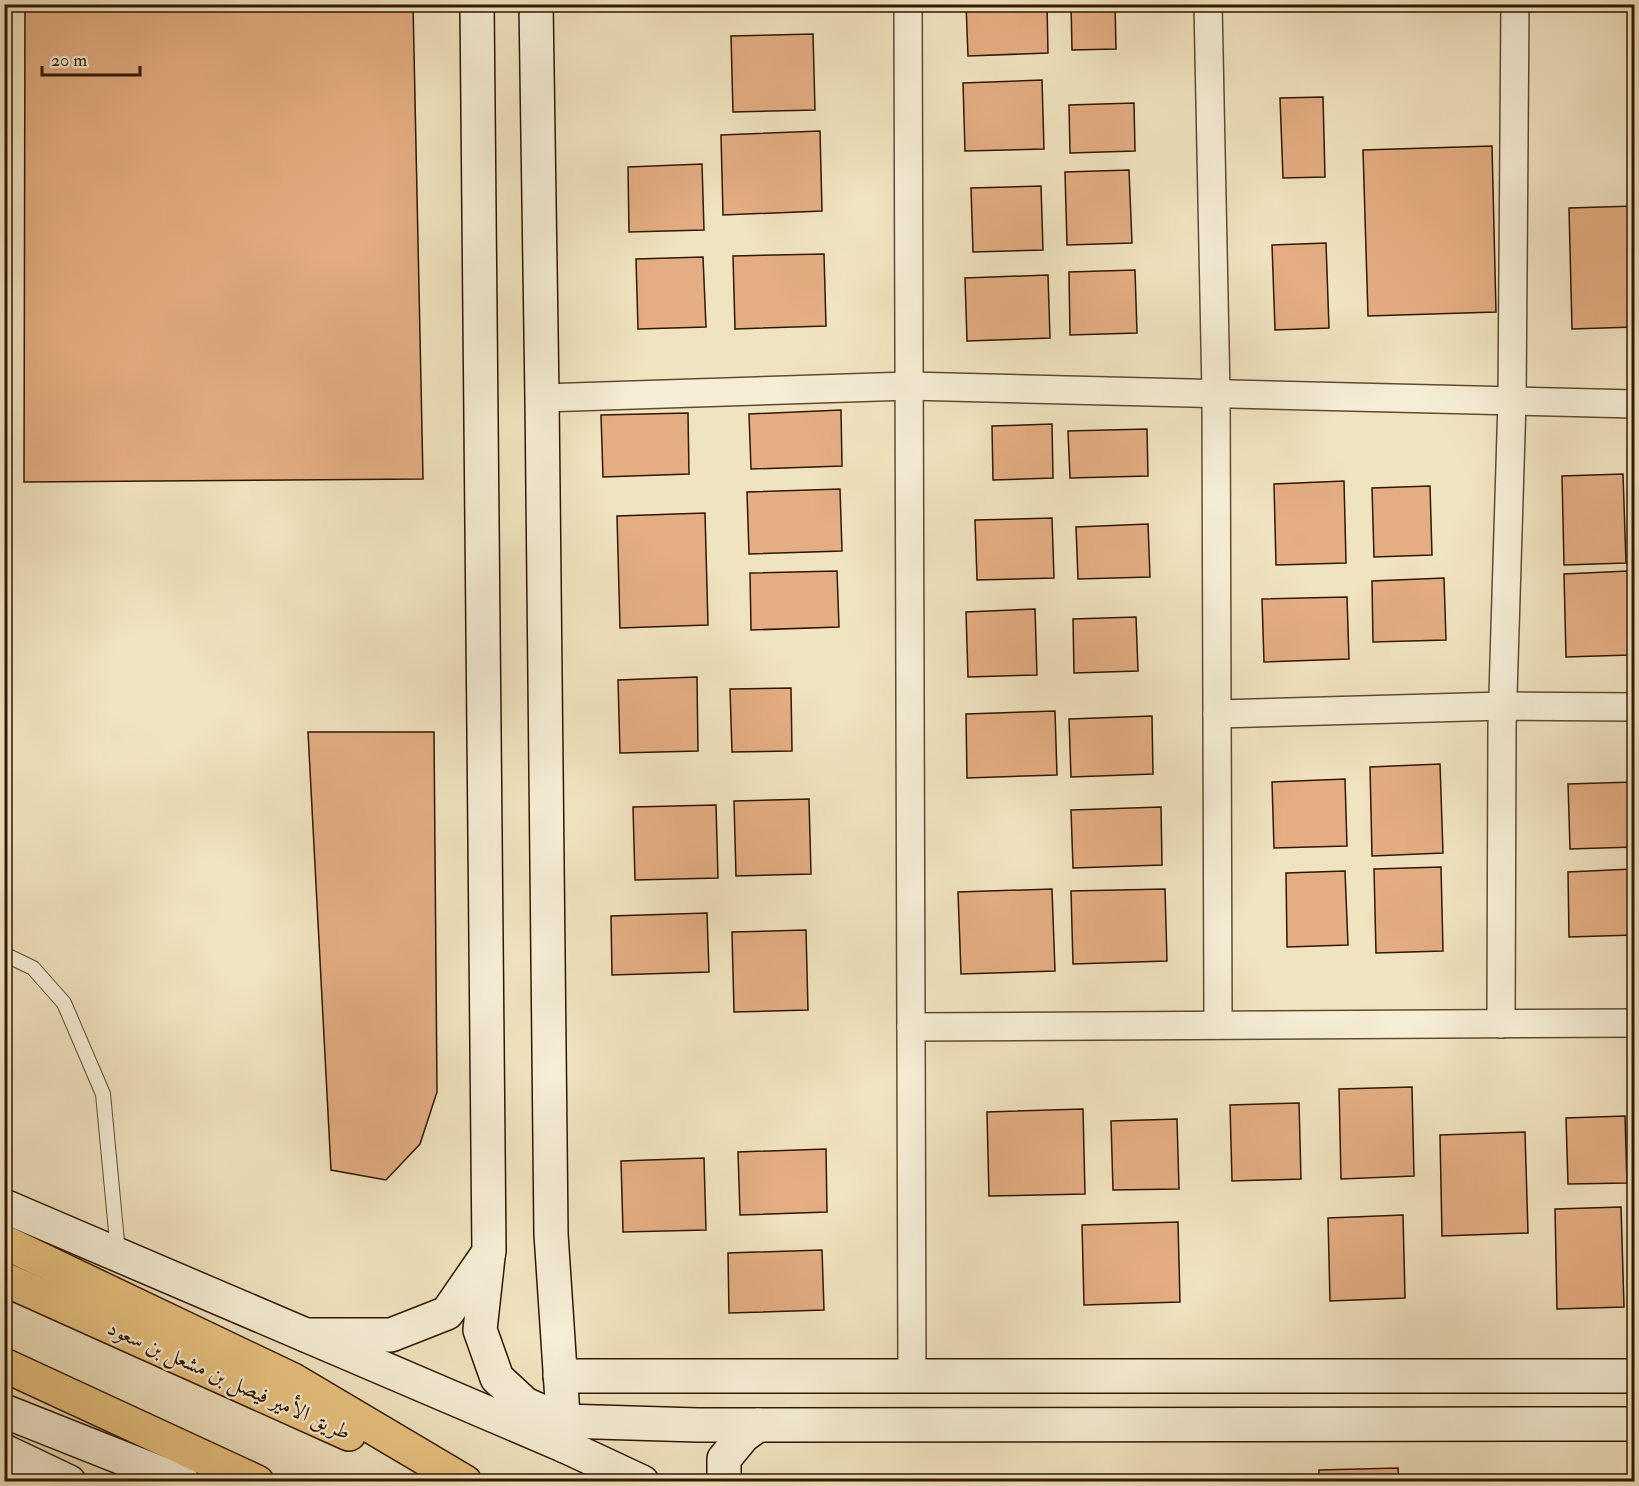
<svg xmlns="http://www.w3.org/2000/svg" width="1639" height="1486" viewBox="0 0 1639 1486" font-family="'IM FELL Double Pica',Amiri,serif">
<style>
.building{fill:#e4ad83;stroke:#321802;stroke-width:1.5}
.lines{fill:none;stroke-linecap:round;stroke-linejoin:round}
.lane-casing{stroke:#624b31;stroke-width:16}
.street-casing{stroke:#624b31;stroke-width:30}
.secondary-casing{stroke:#321802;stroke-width:36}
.primary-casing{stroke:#321802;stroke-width:36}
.lane{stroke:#f5edd5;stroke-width:14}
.street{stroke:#f5edd5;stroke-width:27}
.secondary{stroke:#f5edd5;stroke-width:33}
.primary{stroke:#e8c280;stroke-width:33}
.labels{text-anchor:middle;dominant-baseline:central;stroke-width:4.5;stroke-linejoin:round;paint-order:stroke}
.street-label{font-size:22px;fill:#321802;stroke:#f5edd5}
</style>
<rect width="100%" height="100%" fill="#f0e3bf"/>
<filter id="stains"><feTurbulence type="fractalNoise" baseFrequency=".00333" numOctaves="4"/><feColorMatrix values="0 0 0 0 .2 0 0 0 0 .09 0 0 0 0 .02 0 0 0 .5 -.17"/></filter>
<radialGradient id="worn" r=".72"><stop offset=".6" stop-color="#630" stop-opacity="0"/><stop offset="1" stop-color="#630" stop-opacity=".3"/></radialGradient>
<g class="building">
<path d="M25,4H413L423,479L24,482Z"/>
<path d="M966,4H1047L1048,53L968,56Z"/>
<path d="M1071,4H1115L1116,49L1072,50Z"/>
<path d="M813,34L815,110L733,112L731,36Z"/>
<path d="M1042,80L1044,149L965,151L963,83Z"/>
<path d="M1323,97L1325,177L1283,178L1280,98Z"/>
<path d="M1134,103L1135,151L1070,153L1069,105Z"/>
<path d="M820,131L822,211L723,215L721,135Z"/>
<path d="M1492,146L1496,312L1368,316L1363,150Z"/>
<path d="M702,164L704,230L629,232L628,167Z"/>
<path d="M1129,170L1132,243L1067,245L1065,172Z"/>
<path d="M1041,186L1043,250L973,252L971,188Z"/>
<path d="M1634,206V327L1572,329L1569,208Z"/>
<path d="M1326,243L1329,328L1275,330L1272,245Z"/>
<path d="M824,254L826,326L735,329L733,256Z"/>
<path d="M703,257L706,327L638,329L636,259Z"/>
<path d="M1135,270L1137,333L1070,335L1069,272Z"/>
<path d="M1048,275L1050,338L967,341L965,278Z"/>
<path d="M841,410L842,466L751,469L749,414Z"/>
<path d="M688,413L689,474L603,477L601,415Z"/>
<path d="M1052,424L1053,478L993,480L992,426Z"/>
<path d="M1147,429L1148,476L1070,478L1068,431Z"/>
<path d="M1623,474L1626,563L1564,565L1562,476Z"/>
<path d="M1344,481L1346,563L1276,565L1274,484Z"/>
<path d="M1430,486L1432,555L1374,557L1372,488Z"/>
<path d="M840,489L842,551L749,554L747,492Z"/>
<path d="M705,513L708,625L620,628L617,516Z"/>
<path d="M1052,518L1054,578L977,580L975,520Z"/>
<path d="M1148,524L1150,577L1078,579L1076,527Z"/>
<path d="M837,571L839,627L751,630L750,573Z"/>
<path d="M1628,571L1630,655L1566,657L1564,574Z"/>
<path d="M1444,578L1446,640L1373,642L1372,581Z"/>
<path d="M1347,597L1349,659L1264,662L1262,599Z"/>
<path d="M1035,609L1037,675L968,677L966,612Z"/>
<path d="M1136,617L1138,671L1074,673L1073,619Z"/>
<path d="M697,677L698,751L620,753L618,680Z"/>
<path d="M791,688L792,751L732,752L730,689Z"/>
<path d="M1055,711L1057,775L967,778L966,714Z"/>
<path d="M1152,716L1153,774L1071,777L1069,719Z"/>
<path d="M308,732H434L437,1092L420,1144L386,1180L331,1170Z"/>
<path d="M1440,764L1443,853L1372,856L1370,767Z"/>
<path d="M1345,779L1347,846L1274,848L1272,782Z"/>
<path d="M1633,782L1634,847L1570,849L1568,784Z"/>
<path d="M809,799L811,874L736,876L734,801Z"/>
<path d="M716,805L718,878L635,880L633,807Z"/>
<path d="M1161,807L1162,865L1073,868L1071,810Z"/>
<path d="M1441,867L1443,951L1376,953L1374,869Z"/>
<path d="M1632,869L1634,935L1569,937L1568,872Z"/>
<path d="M1345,871L1348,945L1287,947L1286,873Z"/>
<path d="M1052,889L1055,971L961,974L958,892Z"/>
<path d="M1165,889L1167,961L1073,964L1071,891Z"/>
<path d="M707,913L709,972L612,975L611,916Z"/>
<path d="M806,930L808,1010L734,1012L732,932Z"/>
<path d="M1412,1087L1414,1176L1341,1179L1339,1089Z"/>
<path d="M1299,1103L1301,1179L1232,1181L1230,1105Z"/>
<path d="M1083,1109L1085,1194L989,1196L987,1112Z"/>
<path d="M1625,1116L1627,1183L1568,1184L1566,1118Z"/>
<path d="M1177,1119L1179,1189L1113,1190L1111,1121Z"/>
<path d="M1525,1132L1528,1233L1442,1236L1440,1135Z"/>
<path d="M826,1149L827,1212L740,1215L738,1152Z"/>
<path d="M704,1158L706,1230L623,1232L621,1161Z"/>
<path d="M1621,1207L1624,1307L1557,1309L1555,1209Z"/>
<path d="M1403,1215L1405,1298L1330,1301L1328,1218Z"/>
<path d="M1178,1222L1180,1302L1084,1305L1082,1225Z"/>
<path d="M822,1250L824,1310L729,1313L728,1253Z"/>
<path d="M1398,1468L1399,1482H1319V1470Z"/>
<path d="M1628,1476V1482H1545V1479Z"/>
</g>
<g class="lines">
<g class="lane-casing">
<path id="lane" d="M4,954L33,968L64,1003L103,1094L118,1252"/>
</g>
<g class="street-casing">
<g id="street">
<path d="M908,4L912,1376"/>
<path d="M1208,4L1216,394L1218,1025"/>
<path d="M542,398L909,386L1634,404"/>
<path d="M1217,714L1503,706L1634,707"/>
<path d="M1501,1024L1502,727L1512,401L1515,4"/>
<path d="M911,1027L1634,1023"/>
</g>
</g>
<g class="secondary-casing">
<g id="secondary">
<path d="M536,4L542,398L551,1234L565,1446"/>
<path d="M4,1206L565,1446L642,1482"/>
<path d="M488,1257L480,1330L497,1378L525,1404L563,1421L698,1425L1634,1424"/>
<path d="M306,1335H391L447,1313L489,1252L477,4"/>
<path d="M560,1376H1634"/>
<path d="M4,1411L183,1482"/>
<path d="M4,1451L69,1482"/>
<path d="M724,1482V1459L743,1436L758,1425"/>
</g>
</g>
<g class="primary-casing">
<g id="primary">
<path d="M4,1242L293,1380L465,1482"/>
<path d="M4,1279L349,1434"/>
<path d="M4,1365L257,1482"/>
</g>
</g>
<use href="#lane" class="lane"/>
<use href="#street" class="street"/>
<use href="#secondary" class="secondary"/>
<use href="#primary" class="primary"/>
</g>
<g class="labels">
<g class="street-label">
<text transform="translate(229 1380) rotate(24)">طريق الأمير فيصل بن مشعل بن سعود</text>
</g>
</g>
<rect width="1639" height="1486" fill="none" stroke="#f0e3bf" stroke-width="24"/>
<rect x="6" y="6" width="1627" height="1474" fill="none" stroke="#321802" stroke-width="3"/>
<rect x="12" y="12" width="1615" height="1462" fill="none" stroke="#321802" stroke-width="1.5"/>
<path d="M42 66v9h98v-9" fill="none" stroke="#321802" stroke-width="3"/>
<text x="51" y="66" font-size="18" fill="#321802" stroke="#f5edd5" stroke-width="4.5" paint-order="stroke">20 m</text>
<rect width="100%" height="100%" filter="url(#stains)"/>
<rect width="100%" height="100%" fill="url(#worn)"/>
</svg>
